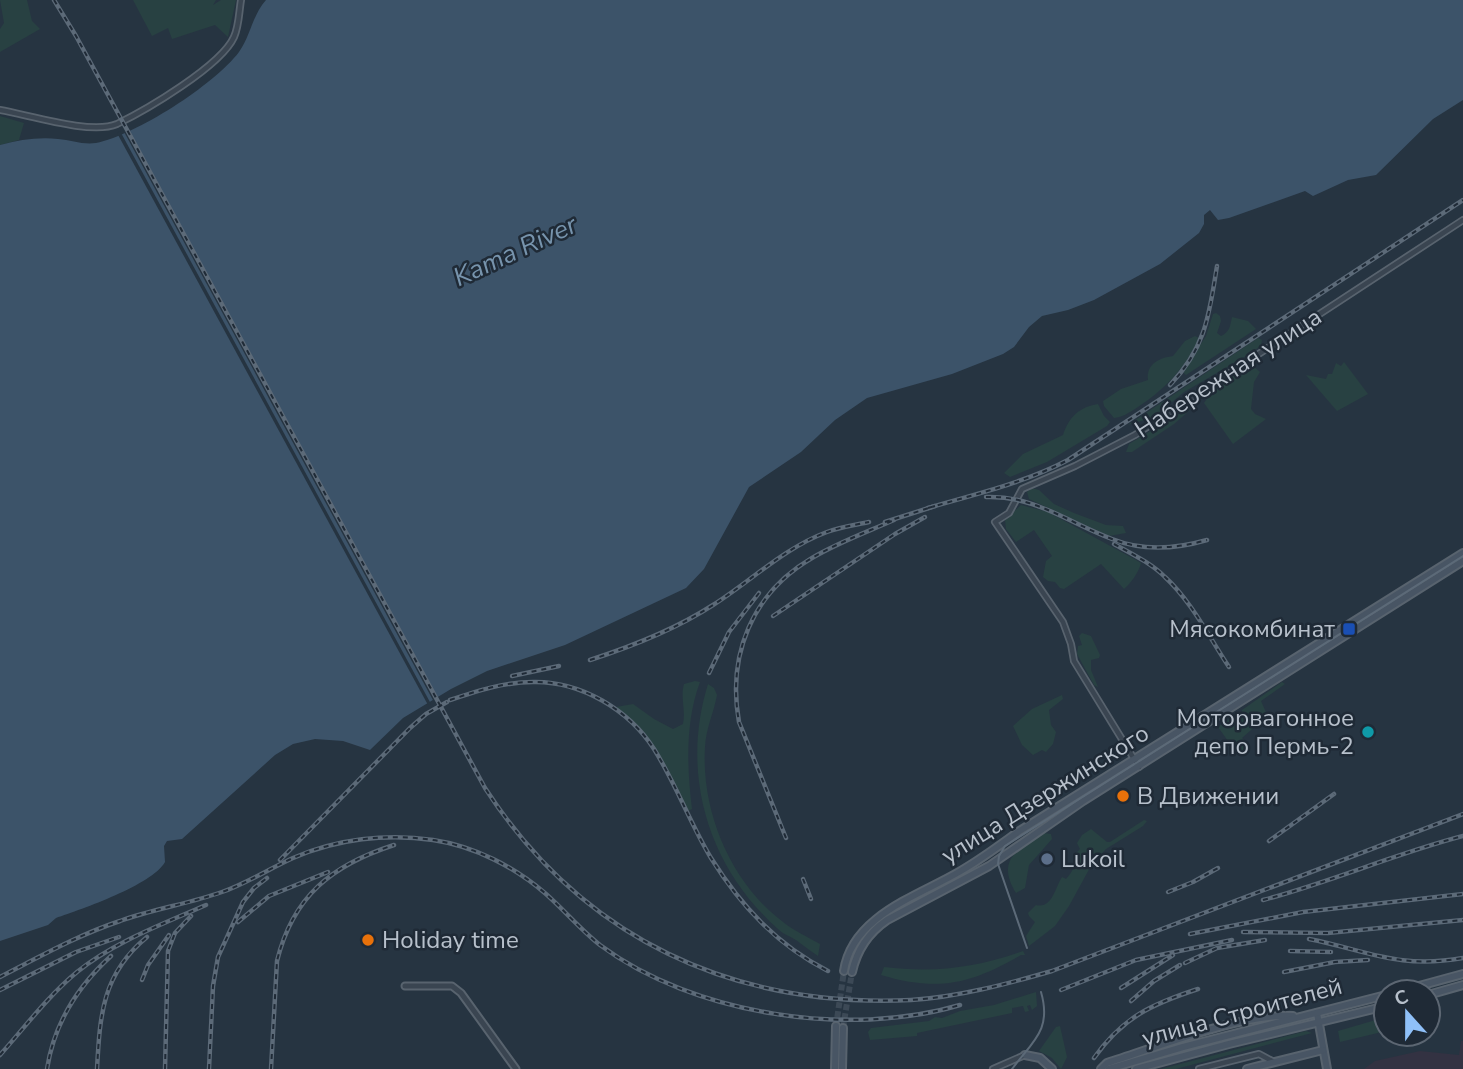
<svg xmlns="http://www.w3.org/2000/svg" width="1463" height="1069" viewBox="0 0 1463 1069" font-family="'Nunito Sans',sans-serif">
<style>
.medical{fill:#333242}
.green{fill:#284142}
.water{fill:#3c5369}
.pier{fill:#263441}
.lines{fill:none;stroke-linecap:round;stroke-linejoin:round}
.secondary-tunnel{stroke:#3c4956;stroke-width:6;stroke-dasharray:6 3;stroke-linecap:butt}
.minor-casing{stroke:#58636e;stroke-width:8}
.tertiary-casing{stroke:#58636e;stroke-width:9}
.secondary-casing{stroke:#58636e;stroke-width:10}
.minor{stroke:#3a4551;stroke-width:4.5}
.tertiary{stroke:#3a4551;stroke-width:5}
.secondary{stroke:#485564;stroke-width:6}
.tram{stroke:#5c6a78;stroke-width:2}
.rail-casing{stroke:#5c6a78;stroke-width:4.5}
.rail{stroke:#1f2a36;stroke-width:2;stroke-dasharray:5;stroke-linecap:butt}
.transit-dot{fill:#1a4fb4;stroke:#1f2a36;stroke-width:2.5}
.culture-dot{fill:#0f9aa8;stroke:#1f2a36;stroke-width:2.5}
.food-dot{fill:#e8710a;stroke:#1f2a36;stroke-width:2.5}
.service-dot{fill:#5c6f8a;stroke:#1f2a36;stroke-width:2.5}
.labels{text-anchor:middle;dominant-baseline:central;stroke-width:5;stroke-linejoin:round;paint-order:stroke}
.street-label{font-size:24px;fill:#b7c0cb;stroke:#1f2a36}
.poi-label{font-size:24px;fill:#b7c0cb;stroke:#1f2a36;text-anchor:start}
.water-label{font-size:26px;font-style:italic;fill:#7794ad;stroke:#1f2a36}
</style>
<rect width="100%" height="100%" fill="#263441"/>
<path class="medical" d="M1461,1041H1463V1069H1364L1375,1061L1420,1051L1459,1055Z"/>
<g class="green">
<path d="M0,0H27L32,21L40,29L0,52V29L4,23Z"/>
<path d="M133,0H216L213,5L221,0H236L228,37L215,25L172,39L168,28L152,36Z"/>
<path d="M0,116L24,123L19,140L0,145Z"/>
<path d="M1216,313L1220,316L1221,321L1217,333L1221,336C1230,332 1230,326 1232,317L1248,321L1256,329L1186,375L1183,372L1206,336L1213,314Z"/>
<path d="M1195,336L1199,338C1185,369 1163,391 1135,409C1128,413 1123,417 1114,418L1104,406L1103,401L1121,389L1148,380C1146,364 1159,358 1173,356L1185,341Z"/>
<path d="M1258,338L1262,340L1261,345L1253,352L1184,392L1154,417L1128,425Z"/>
<path d="M1252,360V365L1260,372L1254,382L1251,409L1255,414L1266,419L1233,444L1204,403L1211,393L1204,394Z"/>
<path d="M1344,362L1368,394L1337,411L1306,375L1326,379L1328,374H1332L1336,363L1341,366Z"/>
<path d="M1194,400L1197,404L1174,424L1132,452H1126L1129,444L1167,421Z"/>
<path d="M1098,404L1104,416L1110,422L1107,426L1047,462L1010,477L1004,473L1023,454L1063,435C1069,417 1079,407 1098,404Z"/>
<path d="M1032,488L1039,490L1054,504L1074,513L1106,525L1123,526L1126,533L1109,536L1029,499L1027,492Z"/>
<path d="M1021,505L1048,512L1136,560L1141,563C1139,572 1131,583 1124,589L1101,564L1064,589L1060,588L1055,582L1048,581L1043,577L1046,561L1052,556L1034,530L1016,542L1006,529L1005,520Z"/>
<path d="M1082,633L1091,636L1100,655L1099,658L1091,660V670L1098,687L1094,685L1077,654L1078,646L1082,645L1079,636Z"/>
<path d="M695,681L700,682C685,722 687,768 692,809L688,811C666,771 652,737 616,707L633,704L654,719L673,729L683,724C686,710 680,698 684,684Z"/>
<path d="M1282,682L1285,684L1261,701L1269,719L1259,723L1242,738L1250,745L1238,755L1218,727L1237,714L1242,716V710Z"/>
<path d="M708,684L714,688L717,695C714,712 706,728 705,747C701,812 731,883 783,922C794,931 808,937 820,944L818,956C810,951 803,945 796,940C790,936 784,935 778,929C708,867 680,774 708,684Z"/>
<path d="M1062,695L1063,699L1049,710L1051,725L1056,732L1053,744L1046,752L1042,750L1033,755L1022,745L1013,726L1032,709Z"/>
<path d="M1144,820L1147,821L1143,826L1106,849L1092,864L1069,906L1055,926L1029,946L1026,936L1035,922L1029,916L1028,913L1036,905C1052,909 1055,888 1062,877L1066,879C1073,872 1076,864 1073,856L1080,849L1077,843L1082,835L1091,829L1107,842H1110Z"/>
<path d="M1044,833L1051,834L1052,839L1029,865L1025,888L1016,893C995,859 1019,849 1044,833Z"/>
<path d="M1023,951L1025,955H1021C971,984 938,992 881,975L884,967C934,973 976,968 1023,951Z"/>
<path d="M1036,992L1037,1006L1032,1010L1030,1005L1027,1006L1029,1011L1025,1012L1023,1006L1012,1008V1013L917,1033V1036L870,1040L868,1032L871,1028L929,1021L935,1017L942,1018L960,1011L994,1005Z"/>
<path d="M1386,1017V1031L1340,1042L1338,1031Z"/>
<path d="M1060,1026L1067,1057L1061,1069L1052,1058L1039,1051L1056,1027Z"/>
<path d="M1306,1031L1312,1033L1176,1069H1161Z"/>
</g>
<path class="water" d="M266,0H1463V100L1433,119L1376,175L1348,180L1313,196L1305,191L1229,218L1218,220L1210,210L1204,215V224L1199,233L1160,264L1094,300L1068,310L1042,316L1029,327L1014,347L1003,354L952,374L867,398L835,420L801,452L749,487L704,569L686,588L565,645L487,671L451,689L403,718L370,750L343,741L315,739L293,744L275,755L182,839L167,841L164,846L165,862C152,885 82,909 56,918L48,925L0,941V145C19,140 38,137 58,139C71,140 83,145 96,143C136,135 214,85 239,52C251,35 252,16 266,0Z"/>
<g class="pier">
<path d="M127,128L437,700L434,702L123,130Z"/>
<path d="M120,131L431,704L428,705L117,133Z"/>
</g>
<g class="lines">
<g class="secondary-tunnel">
<path d="M836,1026L844,971"/>
<path d="M843,1028L852,972"/>
</g>
<g class="minor-casing">
<g id="minor">
<path d="M0,110C29,115 91,135 117,124C146,110 221,66 234,37C239,26 239,12 241,0"/>
<path d="M1139,767L1074,661L1071,644L1063,622L995,522L1009,513L1022,489L1075,466L1135,435L1463,220"/>
<path d="M993,1069L1025,1055"/>
<path d="M1199,1069L1259,1054L1274,1062"/>
</g>
</g>
<g class="tertiary-casing">
<path id="tertiary" d="M405,986H452L461,993L516,1069"/>
</g>
<g class="secondary-casing">
<g id="secondary">
<path d="M844,971C852,916 918,896 959,872C980,860 999,846 1018,832L1463,553"/>
<path d="M852,972C857,949 868,933 887,920L989,866L1083,801L1463,561"/>
<path d="M1397,992L1463,974"/>
<path d="M1428,995L1463,985"/>
<path d="M1317,1013L1327,1069"/>
<path d="M1025,1055L1040,1058L1052,1069"/>
<path d="M835,1069L836,1026"/>
<path d="M842,1069L843,1028"/>
<path d="M1101,1069L1107,1063C1158,1047 1242,1013 1293,1016"/>
<path d="M1109,1069L1183,1047L1386,995"/>
<path d="M1136,1069L1229,1044L1386,1006"/>
<path d="M1247,1069L1323,1050"/>
</g>
</g>
<use href="#minor" class="minor"/>
<use href="#tertiary" class="tertiary"/>
<use href="#secondary" class="secondary"/>
<g class="tram">
<path d="M1027,948L998,864L999,856L1005,846L1463,556"/>
<path d="M1012,1069C1033,1041 1052,1030 1041,992"/>
</g>
<g class="rail-casing">
<g id="rail">
<path d="M54,0L76,36L485,788C583,939 733,1008 911,1000C958,997 1007,984 1052,971L1463,814"/>
<path d="M1170,385C1206,347 1209,315 1217,266"/>
<path d="M986,497C1034,495 1069,523 1112,539C1142,551 1176,549 1207,540"/>
<path d="M928,508C976,494 1024,483 1068,460L1463,200"/>
<path d="M885,522L935,506"/>
<path d="M1114,544C1132,554 1151,563 1165,577C1192,602 1209,637 1229,667"/>
<path d="M773,616L895,534L925,517"/>
<path d="M590,660C633,646 676,629 713,605C751,581 784,548 827,532C840,527 855,525 869,522"/>
<path d="M709,673L729,632L759,593"/>
<path d="M512,676L559,666"/>
<path d="M450,700C477,691 504,682 533,682C581,681 629,710 654,749C676,784 690,823 711,858C741,906 777,945 828,971"/>
<path d="M786,838L739,722C727,655 752,593 812,558C837,543 867,532 894,520"/>
<path d="M1269,841L1334,794"/>
<path d="M280,860L410,728L426,714L447,702"/>
<path d="M803,879L811,899"/>
<path d="M1168,892L1193,882L1218,868"/>
<path d="M1263,900C1331,882 1394,854 1463,836"/>
<path d="M238,922L269,896L328,872"/>
<path d="M1243,932L1328,933L1463,920"/>
<path d="M1190,934L1303,912L1463,894"/>
<path d="M1309,939C1369,951 1398,969 1463,958"/>
<path d="M1290,951L1331,952"/>
<path d="M1185,963L1217,948L1265,940"/>
<path d="M1284,972L1335,962L1368,960"/>
<path d="M0,977C39,957 78,935 120,921C153,909 188,904 222,892C247,883 269,869 293,858C336,839 387,833 433,840C474,846 515,867 546,894C565,911 581,930 600,945C694,1015 849,1038 960,1005"/>
<path d="M142,980L148,965L169,935"/>
<path d="M1121,988L1173,955"/>
<path d="M0,990L76,952L119,937"/>
<path d="M1061,990L1136,960L1232,940"/>
<path d="M1131,1001L1154,981L1180,965"/>
<path d="M0,1055C25,1027 48,996 77,972C114,942 163,924 206,905"/>
<path d="M1094,1058C1123,1017 1152,1004 1198,989"/>
<path d="M47,1069C54,1024 78,986 111,956"/>
<path d="M97,1069C100,1015 102,974 147,937"/>
<path d="M165,1069L168,951L175,933L191,916"/>
<path d="M209,1069L213,986L218,957L243,902L254,888L267,878"/>
<path d="M271,1069L277,961C293,896 332,865 394,845"/>
</g>
</g>
<use href="#rail" class="rail"/>
</g>
<rect class="transit-dot" x="1342" y="622" width="14" height="14" rx="3.5"/>
<circle class="culture-dot" cx="1368" cy="732" r="7"/>
<g class="food-dot">
<circle cx="1123" cy="796" r="7"/>
<circle cx="368" cy="940" r="7"/>
</g>
<circle class="service-dot" cx="1047" cy="859" r="7"/>
<g class="labels">
<g class="street-label">
<text transform="translate(1228 373) rotate(-33)">Набережная улица</text>
<text transform="translate(1045 794) rotate(-32)">улица Дзержинского</text>
<text transform="translate(1242 1012) rotate(-15)">улица Строителей</text>
</g>
<g class="poi-label">
<text x="1335" y="629" text-anchor="end">Мясокомбинат</text>
<text x="1354" y="718" text-anchor="end">Моторвагонное<tspan x="1354" dy="28">депо Пермь-2</tspan></text>
<text x="1137" y="796">В Движении</text>
<text x="1061" y="859">Lukoil</text>
<text x="382" y="940">Holiday time</text>
</g>
<g class="water-label">
<text transform="translate(515 251) rotate(-25)">Kama River</text>
</g>
</g>
<g transform="translate(1407 1013) rotate(339)"><circle r="33" fill="#1f2a36" stroke="#5c6672" stroke-width="2"/>
<path d="M0-5L12 26L0 18L-12 26Z" fill="#8fc0f8"/>
<text y="-10" font-size="19" font-weight="bold" text-anchor="middle" fill="#b7c0cb">С</text>
</g>
</svg>
